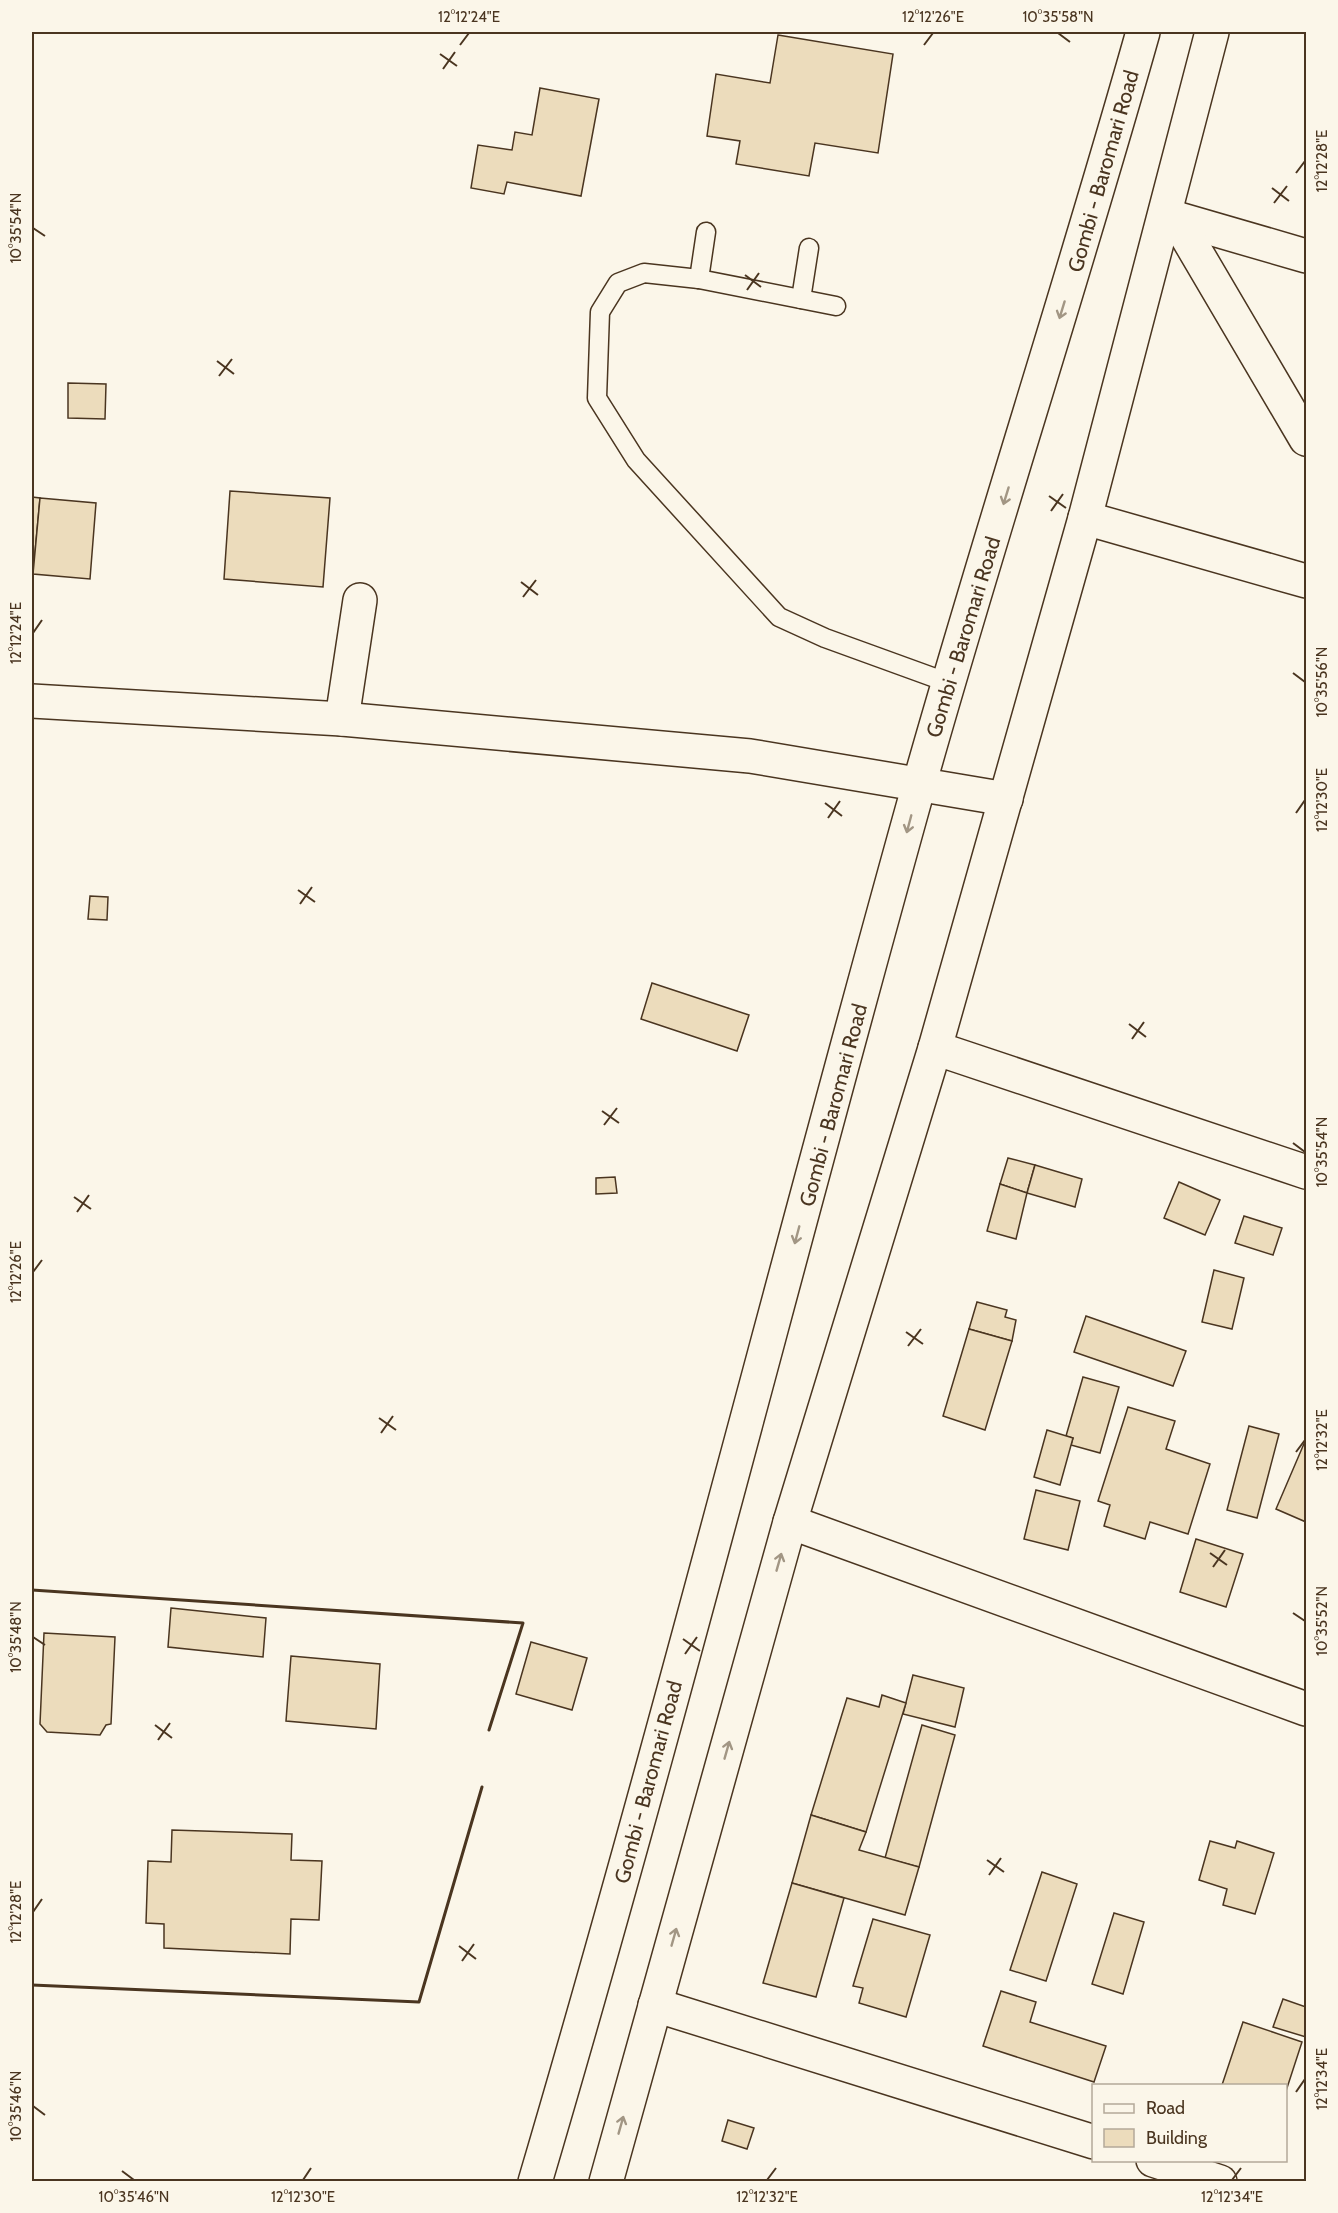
<svg xmlns="http://www.w3.org/2000/svg" width="1338" height="2213" viewBox="0 0 1338 2213" font-family="Cabin,sans-serif">
<style>
.building{fill:#ecdcbc;stroke:#4a3520;stroke-width:1.5}
.lines{fill:none;stroke-linecap:round;stroke-linejoin:round}
.lane-casing{stroke:#4a3520;stroke-width:21}
.street-casing{stroke:#4a3520;stroke-width:36}
.primary-casing{stroke:#4a3520;stroke-width:36}
.lane{stroke:#fbf6e9;stroke-width:18}
.street{stroke:#fbf6e9;stroke-width:33}
.primary{stroke:#fbf6e9;stroke-width:33}
.wall{stroke:#4a3520;stroke-width:3}
.oneway{stroke:#a29684}
.ticks{fill:none;stroke:#4a3520;stroke-width:2}
.labels{text-anchor:middle;dominant-baseline:central;stroke-width:4.5;stroke-linejoin:round;paint-order:stroke}
.street-label{font-size:21px;fill:#4a3520;stroke:#fbf6e9}
.neatline{fill:none;stroke:#4a3520;stroke-width:2}
.ticks-label{font-size:15px;text-anchor:middle;fill:#4a3520}
</style>
<rect width="100%" height="100%" fill="#fbf6e9"/>
<g class="building">
<path d="M778,35L893,54L878,153L815,143L809,176L736,164L740,141L707,136L716,74L770,83Z"/>
<path d="M540,88L599,99L581,196L507,182L504,194L471,188L478,145L512,150L515,132L532,135Z"/>
<path d="M68,383L106,384L105,419L68,418Z"/>
<path d="M230,491L330,498L323,587L224,579Z"/>
<path d="M32,497L40,498L33,574H32Z"/>
<path d="M40,498L96,503L90,579L33,574Z"/>
<path d="M90,896L108,897L107,920L88,919Z"/>
<path d="M652,983L749,1015L737,1051L641,1019Z"/>
<path d="M1008,1158L1035,1165L1027,1193L1000,1184Z"/>
<path d="M1035,1165L1082,1179L1075,1207L1027,1193Z"/>
<path d="M615,1177L617,1193L596,1194V1178Z"/>
<path d="M1179,1182L1220,1200L1205,1235L1164,1218Z"/>
<path d="M1000,1184L1027,1193L1016,1239L987,1231Z"/>
<path d="M1244,1216L1282,1228L1273,1255L1235,1243Z"/>
<path d="M1214,1270L1244,1278L1232,1329L1202,1322Z"/>
<path d="M977,1302L1007,1310L1005,1317L1016,1320L1012,1341L969,1329Z"/>
<path d="M1086,1316L1186,1351L1173,1386L1074,1352Z"/>
<path d="M969,1329L1012,1341L985,1430L943,1416Z"/>
<path d="M1083,1377L1119,1387L1100,1453L1071,1445L1073,1438L1066,1436Z"/>
<path d="M1128,1407L1175,1421L1166,1449L1210,1464L1188,1534L1150,1522L1145,1539L1104,1526L1110,1505L1098,1501Z"/>
<path d="M1249,1426L1279,1434L1257,1518L1227,1510Z"/>
<path d="M1047,1430L1073,1438L1060,1485L1034,1477Z"/>
<path d="M1306,1439V1522L1276,1509Z"/>
<path d="M1036,1490L1080,1501L1068,1550L1024,1539Z"/>
<path d="M1196,1539L1243,1554L1226,1607L1180,1592Z"/>
<path d="M171,1608L266,1618L263,1657L168,1647Z"/>
<path d="M44,1633L115,1637L111,1724L106,1725L100,1735L47,1732L40,1724Z"/>
<path d="M531,1642L587,1658L572,1710L516,1694Z"/>
<path d="M291,1656L380,1664L376,1729L286,1721Z"/>
<path d="M913,1675L964,1688L955,1727L903,1714Z"/>
<path d="M882,1695L906,1703L866,1832L811,1815L847,1698L879,1707Z"/>
<path d="M922,1725L955,1735L919,1867L885,1858Z"/>
<path d="M811,1815L866,1832L859,1850L919,1867L905,1915L792,1883Z"/>
<path d="M172,1830L292,1834L291,1860L322,1861L319,1920L291,1919L290,1954L164,1948V1924L146,1923L148,1861L171,1862Z"/>
<path d="M1210,1841L1235,1848L1237,1841L1274,1853L1255,1914L1223,1905L1227,1889L1199,1880Z"/>
<path d="M1042,1872L1077,1884L1046,1981L1010,1970Z"/>
<path d="M792,1883L844,1898L816,1997L763,1983Z"/>
<path d="M1114,1913L1144,1922L1123,1994L1092,1984Z"/>
<path d="M873,1919L930,1935L906,2017L859,2003L863,1988L853,1986Z"/>
<path d="M1001,1991L1036,2002L1030,2022L1106,2046L1094,2082L983,2046Z"/>
<path d="M1283,1999L1306,2007V2037L1273,2027Z"/>
<path d="M1243,2022L1302,2042L1286,2091V2086L1222,2085Z"/>
<path d="M728,2120L754,2128L747,2149L722,2141Z"/>
</g>
<g class="lines">
<g class="lane-casing">
<g id="lane">
<path d="M699,279L706,232"/>
<path d="M801,299L809,248"/>
<path d="M836,306L699,279L644,273L618,283L600,312L597,398L636,460L779,617L825,638L949,683"/>
</g>
</g>
<g class="street-casing">
<g id="street">
<path d="M1165,215L1306,256"/>
<path d="M1176,218L1306,439"/>
<path d="M1085,518L1306,581"/>
<path d="M32,701L342,719L750,756L1006,799"/>
<path d="M342,719L360,600"/>
<path d="M935,1048L1306,1172"/>
<path d="M790,1522L1306,1709"/>
<path d="M655,2005L1094,2142"/>
<path d="M1153,2160L1220,2182"/>
</g>
</g>
<g class="primary-casing">
<g id="primary">
<path d="M535,2182C672,1718 789,1250 919,785C990,533 1072,284 1143,32"/>
<path d="M606,2182L790,1522L935,1048L1085,518L1212,32"/>
</g>
</g>
<use href="#lane" class="lane"/>
<use href="#street" class="street"/>
<use href="#primary" class="primary"/>
<g class="wall">
<path d="M32,1590L523,1623L489,1730"/>
<path d="M32,1985L419,2002L482,1787"/>
</g>
</g>
<defs><path id="oneway-shaft" d="M-6 0H5M1.5-3L5.5 0L1.5 3" fill="none" stroke-width="1.6" stroke-linecap="round" stroke-linejoin="round" transform="scale(1.5)"/></defs>
<g class="oneway">
<use href="#oneway-shaft" transform="translate(1062 310) rotate(107)"/>
<use href="#oneway-shaft" transform="translate(1006 496) rotate(107)"/>
<use href="#oneway-shaft" transform="translate(909 824) rotate(105)"/>
<use href="#oneway-shaft" transform="translate(797 1235) rotate(105)"/>
<use href="#oneway-shaft" transform="translate(779 1562) rotate(-74)"/>
<use href="#oneway-shaft" transform="translate(727 1750) rotate(-74)"/>
<use href="#oneway-shaft" transform="translate(674 1937) rotate(-74)"/>
<use href="#oneway-shaft" transform="translate(621 2125) rotate(-74)"/>
</g>
<path class="ticks" d="M1058,33L1070,42M460,45L469,33M924,45L933,33M440,54L457,66M443,69L455,52M1296,173L1305,161M1272,188L1289,201M1274,203L1287,186M33,228L45,236M745,275L761,287M747,290L759,273M217,361L234,374M219,376L232,359M1049,496L1066,508M1051,511L1063,494M521,582L538,595M523,597L536,580M33,633L42,620M1293,673L1305,682M825,803L842,816M1296,813L1305,800M828,818L840,801M298,890L315,902M300,904L312,887M1129,1024L1146,1037M1132,1039L1144,1022M602,1111L619,1123M604,1125L617,1108M1293,1143L1305,1152M74,1197L91,1209M77,1212L89,1195M33,1272L42,1260M906,1332L923,1344M908,1346L921,1329M379,1418L396,1430M381,1433L393,1416M1296,1452L1305,1440M1210,1553L1227,1565M1213,1567L1225,1550M1293,1613L1305,1621M33,1637L45,1645M683,1639L700,1651M685,1654L697,1637M155,1725L172,1738M158,1740L170,1723M987,1860L1004,1872M989,1875L1001,1858M33,1912L42,1899M459,1946L476,1959M462,1961L474,1944M1296,2092L1305,2079M33,2106L45,2115M122,2171L134,2180M303,2180L311,2168M767,2180L776,2168M1232,2180L1241,2168"/>
<g class="labels">
<g class="street-label">
<text transform="translate(1103 171) rotate(-74)">Gombi - Baromari Road</text>
<text transform="translate(963 637) rotate(-73)">Gombi - Baromari Road</text>
<text transform="translate(833 1105) rotate(-75)">Gombi - Baromari Road</text>
<text transform="translate(648 1782) rotate(-75)">Gombi - Baromari Road</text>
</g>
</g>
<rect width="1338" height="2213" fill="none" stroke="#fbf6e9" stroke-width="66"/>
<rect x="1092" y="2084" width="195" height="78" fill="#fbf6e9" stroke="#b4a999" stroke-width="1.5"/>
<rect x="1104" y="2104" width="30" height="9" fill="#fbf6e9" stroke="#b4a999" stroke-width="1.5"/>
<text x="1146" y="2114" font-size="18" fill="#4a3520">Road</text>
<rect x="1104" y="2129" width="30" height="18" fill="#ecdcbc" stroke="#b4a999" stroke-width="1.5"/>
<text x="1146" y="2144" font-size="18" fill="#4a3520">Building</text>
<rect x="33" y="33" width="1272" height="2147" class="neatline"/>
<g class="ticks-label">
<text x="469" y="22">12°12'24"E</text>
<text x="933" y="22">12°12'26"E</text>
<text x="1058" y="22">10°35'58"N</text>
<text transform="translate(1322 161) rotate(-90)" y="5">12°12'28"E</text>
<text transform="translate(16 228) rotate(-90)" y="5">10°35'54"N</text>
<text transform="translate(16 633) rotate(-90)" y="5">12°12'24"E</text>
<text transform="translate(1322 682) rotate(-90)" y="5">10°35'56"N</text>
<text transform="translate(1322 800) rotate(-90)" y="5">12°12'30"E</text>
<text transform="translate(1322 1152) rotate(-90)" y="5">10°35'54"N</text>
<text transform="translate(16 1272) rotate(-90)" y="5">12°12'26"E</text>
<text transform="translate(1322 1440) rotate(-90)" y="5">12°12'32"E</text>
<text transform="translate(1322 1621) rotate(-90)" y="5">10°35'52"N</text>
<text transform="translate(16 1637) rotate(-90)" y="5">10°35'48"N</text>
<text transform="translate(16 1912) rotate(-90)" y="5">12°12'28"E</text>
<text transform="translate(1322 2079) rotate(-90)" y="5">12°12'34"E</text>
<text transform="translate(16 2106) rotate(-90)" y="5">10°35'46"N</text>
<text x="134" y="2202">10°35'46"N</text>
<text x="303" y="2202">12°12'30"E</text>
<text x="767" y="2202">12°12'32"E</text>
<text x="1232" y="2202">12°12'34"E</text>
</g>
</svg>
